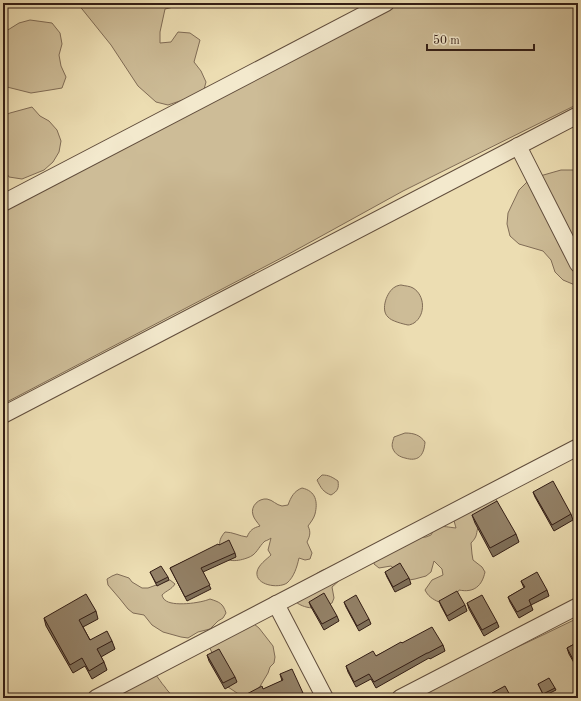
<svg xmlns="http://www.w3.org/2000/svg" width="581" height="701" viewBox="0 0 581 701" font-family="'Old Standard TT',serif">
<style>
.green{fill:#cdbc97;stroke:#806c56}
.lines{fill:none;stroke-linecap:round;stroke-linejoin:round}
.minor-casing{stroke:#614d3c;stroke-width:18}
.minor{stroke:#f3e9cd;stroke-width:16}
.wall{fill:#7e6f59;stroke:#331d15}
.building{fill:#938167;stroke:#331d15}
</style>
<rect width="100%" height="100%" fill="#ecddb2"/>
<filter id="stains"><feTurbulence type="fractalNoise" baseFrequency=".005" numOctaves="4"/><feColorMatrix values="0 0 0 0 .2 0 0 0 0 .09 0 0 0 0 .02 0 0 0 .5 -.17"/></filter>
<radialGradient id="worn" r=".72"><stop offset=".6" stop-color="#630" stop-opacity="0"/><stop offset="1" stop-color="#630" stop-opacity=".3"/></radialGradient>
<g class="green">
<path d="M78,3H184L178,6L165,9L160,32V43L171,42L178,32L190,33L200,40L194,62L201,71L206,82L203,93L168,105L156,102L138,86L111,45L78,4Z"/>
<path d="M386,3H578V104L403,191L287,255L3,404V204Z"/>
<path d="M30,20L52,23L60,33L62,44L59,55L61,66L66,77L62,88L50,90L31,93L3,86V33L19,23Z"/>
<path d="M32,107L40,116L49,121L57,130L61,141L59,152L53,162L44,170L22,179L9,177L3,167V116L10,113Z"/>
<path d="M561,170H573L578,171V285H575L563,280L555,272L551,260L543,251L519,244L510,236L507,224L508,213L519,190L528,181L540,176Z"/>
<path d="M401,285C405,286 410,286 413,288C425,295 426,315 414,323C412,324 410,325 408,325C403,324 391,321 388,317C380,310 387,291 395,287C396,286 400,285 401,285Z"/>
<path d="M405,433C414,433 420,435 425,442C424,456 418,462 405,458C400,457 395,454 393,449C391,445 393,441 394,437Z"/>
<path d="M322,475C329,475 332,477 338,481C339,488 338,491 331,495C323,492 321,488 317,480Z"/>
<path d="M302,488C316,491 318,502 315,514C314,518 311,522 308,526C311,532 310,536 307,542L312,553L310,559L305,560L299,558C297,567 294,577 287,583C278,589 255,585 257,572C258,565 267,559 271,555L268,550L271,538C270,539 266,541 265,541C258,547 257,555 247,558C236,562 222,563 220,549C219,541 220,538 225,532C233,532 239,536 247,537C250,530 253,528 260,526C258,523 254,519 253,515C250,506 259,498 267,499C273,500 276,505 282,506C284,506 286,505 288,505C291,497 294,491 302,488Z"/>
<path d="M494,496L497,501C491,509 485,517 479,526C475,533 479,535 471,543L472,554L473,560L482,567L485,572C482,586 474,593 459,590L455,596L439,602C432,599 428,596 425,590L432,580L443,575L442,569L434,561L431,572L426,576L415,579L409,580L391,566L379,568L374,564V559L399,547L406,546L414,538L426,537L431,535C437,523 445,527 456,528L453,517Z"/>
<path d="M332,568L341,579L332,587L334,598L332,603C318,610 305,610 293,600C304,587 314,569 332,568Z"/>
<path d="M117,574L129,578L132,582L142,588H148L170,580L175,584C171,590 167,590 162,595C162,596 164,600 165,600C172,607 201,603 210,599C219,602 223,603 226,613L223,618L218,621L210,629L198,632L188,638L181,637L163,632L152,625L144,615L133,613L128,609L120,599L108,585L107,579L112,576Z"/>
<path d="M578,618V698H410L545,634Z"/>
<path d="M254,624L259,628L273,646L275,657L274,663L270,667L268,673L259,688L243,697L228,687L207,642Z"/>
<path d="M154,673C159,678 161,683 165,687C168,692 170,692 173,698H114L111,695Z"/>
</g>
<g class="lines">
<g class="minor-casing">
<g id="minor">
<path d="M518,146L578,264"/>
<path d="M3,203L386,3"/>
<path d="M3,415L578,115"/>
<path d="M276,604L325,698"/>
<path d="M96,698L578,447"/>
<path d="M400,698L578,606"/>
</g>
</g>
<use href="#minor" class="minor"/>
</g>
<g class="wall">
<path d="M533,492L571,514L573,520L554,531L535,497Z"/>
<path d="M472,515L516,534L519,542L493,557L475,523Z"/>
<path d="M219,545L235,553L236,557L203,572L211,589L187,601L170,568Z"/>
<path d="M150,572L168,577L169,580L157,586Z"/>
<path d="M385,572L409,578L411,584L395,592L387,577Z"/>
<path d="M521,581L547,590L549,596L531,605L533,610L519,618L510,602L508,597L524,588Z"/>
<path d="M439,601L465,605L467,611L449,621L441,606Z"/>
<path d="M309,602L337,616L339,621L324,630L311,607Z"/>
<path d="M344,602L369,619L371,624L359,631L346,607Z"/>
<path d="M467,603L497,622L499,627L484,636L469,609Z"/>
<path d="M96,611L98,619L83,627L90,640L112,641L115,649L101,657L104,662L107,670L92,679L85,666L73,673L46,626L44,618Z"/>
<path d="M578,642V668H577L569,654L567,648Z"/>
<path d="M402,643L443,645L445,651L430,659L429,658L376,688L371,679L356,687L348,672L346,666L376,656Z"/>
<path d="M207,655L235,677L237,682L225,689L209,661Z"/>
<path d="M280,674L303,693L304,698H244L282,681Z"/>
<path d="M538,684L555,688L556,690L544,696Z"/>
</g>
<g class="building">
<path d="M553,481L571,514L552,525L533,492Z"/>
<path d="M497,501L516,534L490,548L472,515Z"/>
<path d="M229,540L235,553L201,568L210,585L185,597L170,568L218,544L219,545Z"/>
<path d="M400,563L409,578L393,587L385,572Z"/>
<path d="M161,566L168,577L156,583L150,572Z"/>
<path d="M537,572L547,590L529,600L531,605L517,612L508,597L525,587L521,581Z"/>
<path d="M457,591L465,605L447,616L439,601Z"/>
<path d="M324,593L337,616L322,624L309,602Z"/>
<path d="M86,594L96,611L79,620L90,640L107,631L112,641L97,649L104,662L89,671L82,658L70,665L44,618Z"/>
<path d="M356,595L369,619L357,626L344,602Z"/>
<path d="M482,595L497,622L482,630L467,603Z"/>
<path d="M432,627L443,645L428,653H427L374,682L369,674L354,682L346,666L373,651L376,656L401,642L402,643Z"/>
<path d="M578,642V661L575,663L567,648Z"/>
<path d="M219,649L235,677L223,683L207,655Z"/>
<path d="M292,669L303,693L299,694L300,698H244L243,696L262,686L263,689L283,680L280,674Z"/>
<path d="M549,678L555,688L543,694L538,684Z"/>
<path d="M505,686L511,697L509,698H495L492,693Z"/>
</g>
<rect width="581" height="701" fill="none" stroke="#ecddb2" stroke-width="16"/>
<rect x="4" y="4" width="573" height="693" fill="none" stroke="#331d15" stroke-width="2"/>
<rect x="8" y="8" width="565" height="685" fill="none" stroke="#331d15"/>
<path d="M427 44v6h107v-6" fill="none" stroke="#331d15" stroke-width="2"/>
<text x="433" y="44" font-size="12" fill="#331d15" stroke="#f3e9cd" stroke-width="3" paint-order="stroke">50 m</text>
<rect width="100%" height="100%" filter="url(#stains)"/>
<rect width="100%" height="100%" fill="url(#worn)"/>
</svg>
